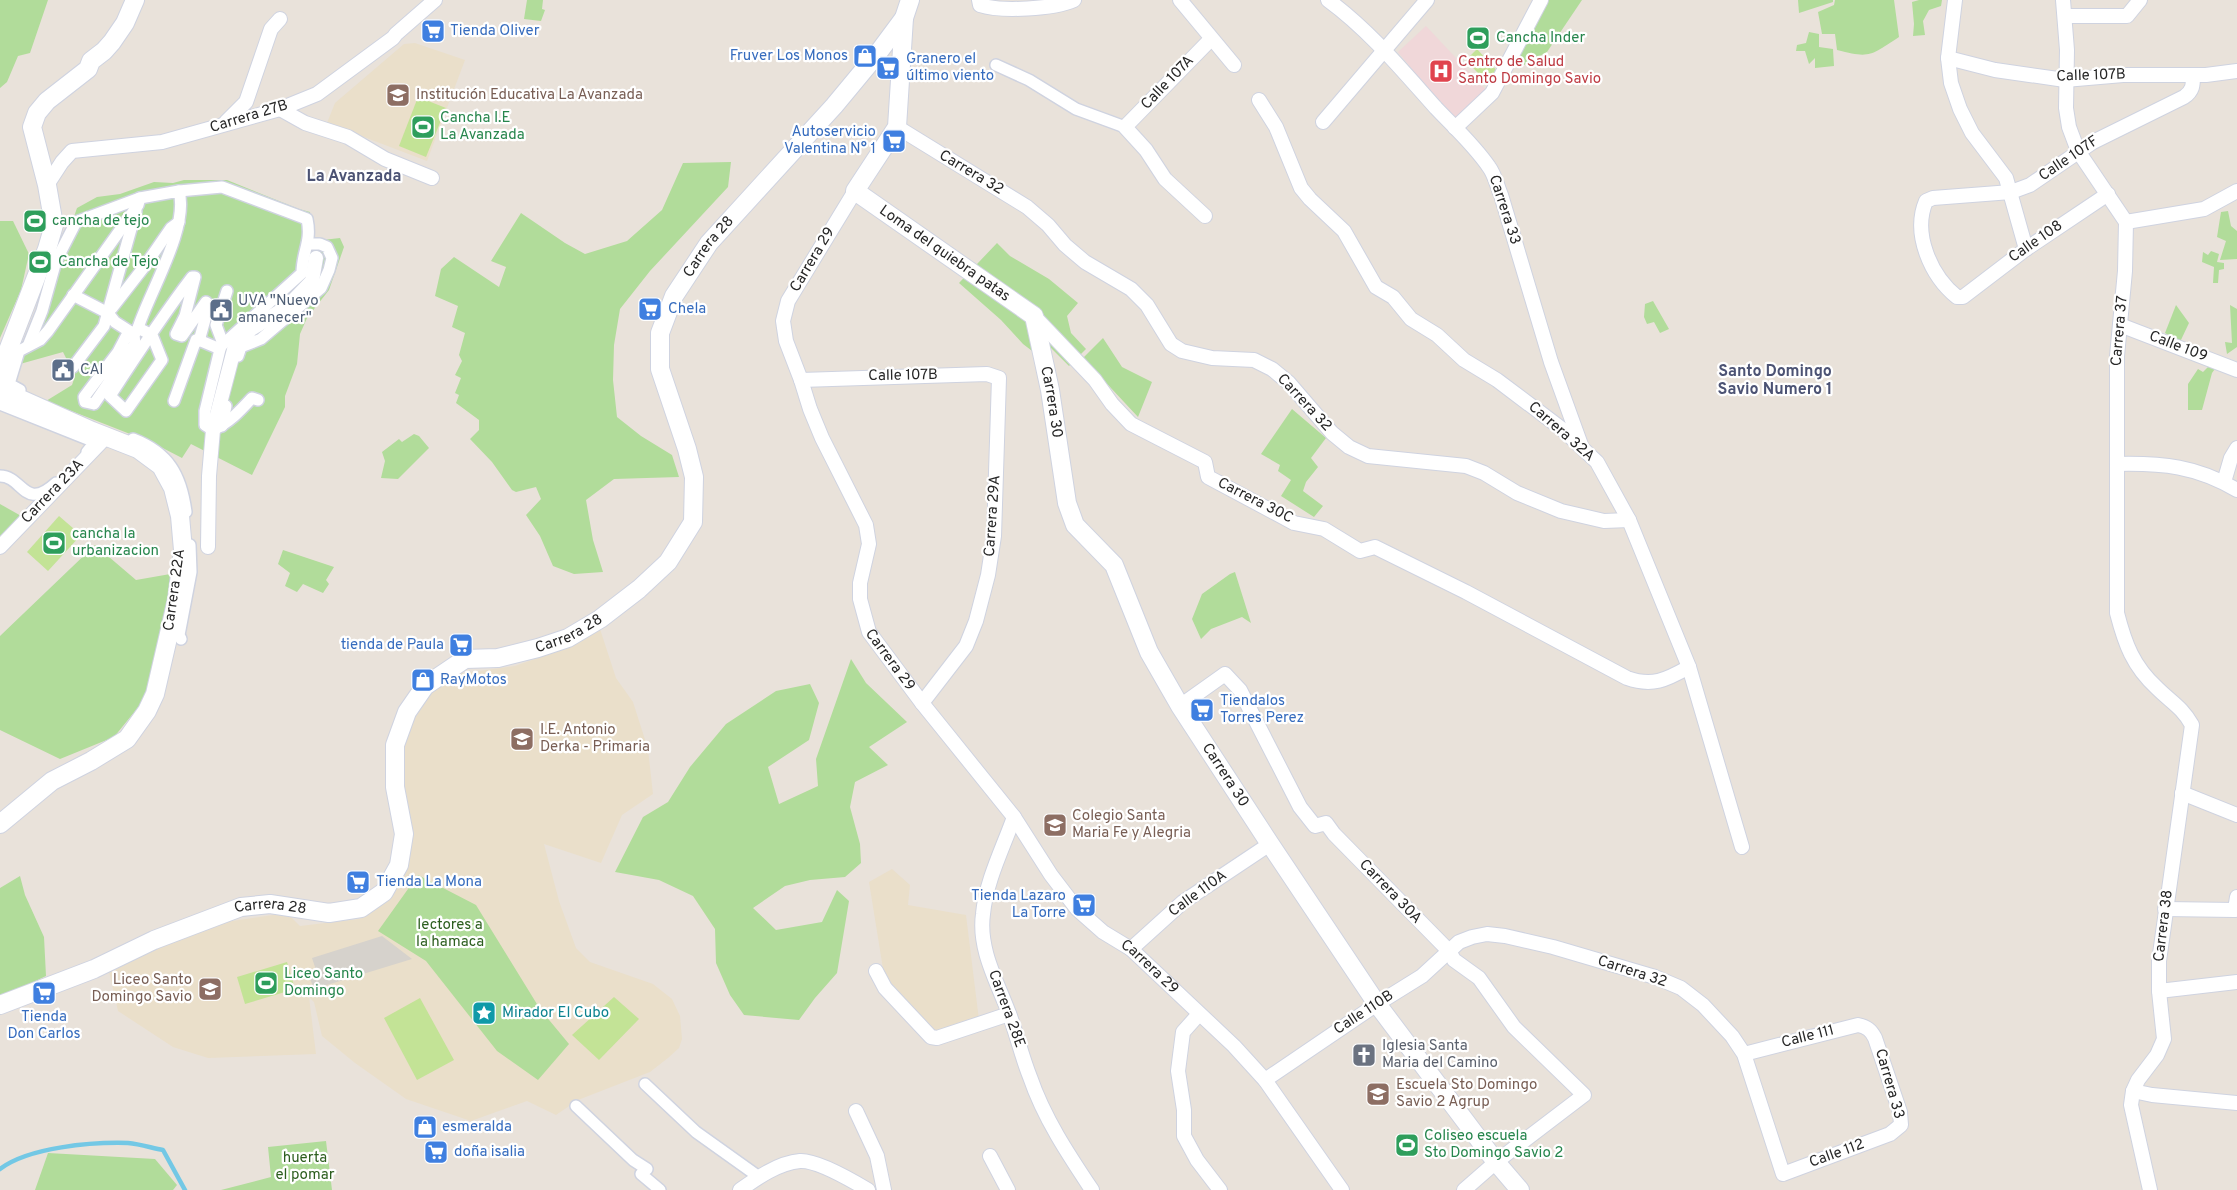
<svg xmlns="http://www.w3.org/2000/svg" width="2237" height="1190" viewBox="0 0 2237 1190" font-family="Overpass,sans-serif">
<style>
.education{fill:#eadfca}
.medical{fill:#f0d7d9}
.green{fill:#b1dc9a}
.pitch{fill:#c3e396}
.plaza{fill:#d6d2cc}
.lines{fill:none;stroke-linecap:round;stroke-linejoin:round}
.stream{stroke:#73c8e5;stroke-width:4.5}
.pedestrian-casing{stroke:#cfd3e0;stroke-width:14}
.minor-casing{stroke:#cfd3e0;stroke-width:16}
.tertiary-casing{stroke:#cfd3e0;stroke-width:20}
.pedestrian{stroke:#fff;stroke-width:11}
.minor{stroke:#fff;stroke-width:14}
.tertiary{stroke:#fff;stroke-width:18}
.labels{text-anchor:middle;dominant-baseline:central;stroke-width:4.5;stroke-linejoin:round;paint-order:stroke}
.shop-label{font-size:15px;fill:#366cbe;stroke:#fff;text-anchor:start}
.leisure-label{font-size:15px;fill:#27864d;stroke:#fff;text-anchor:start}
.health-label{font-size:15px;fill:#be3a42;stroke:#fff;text-anchor:start}
.street-label{font-size:15px;fill:#272727;stroke:#fff}
.education-label{font-size:15px;fill:#785e54;stroke:#fff;text-anchor:start}
.service-label{font-size:15px;fill:#4e5e75;stroke:#fff;text-anchor:start}
.park-label{font-size:15px;fill:#2c5e1e;stroke:#fff}
.culture-label{font-size:15px;fill:#0d838f;stroke:#fff;text-anchor:start}
.worship-label{font-size:15px;fill:#5b616d;stroke:#fff;text-anchor:start}
.neighbourhood-label{font-size:16px;font-weight:bold;fill:#4c5374;stroke:#fff}
</style>
<rect width="100%" height="100%" fill="#e9e2da"/>
<g class="education">
<path d="M415,43L465,60L427,161L327,123L335,103L404,44Z"/>
<path d="M600,629L616,678L633,702L648,749L653,794L622,815L601,863L544,844L559,901L576,948L590,962L653,984L672,999L680,1016L682,1039L679,1048L668,1058L650,1072L578,1100L556,1115L527,1101L471,1121L406,1099L355,1063L322,1036L314,1002L309,997L316,1054L208,1058L173,1047L118,1011L108,967L212,924L287,913L300,926L359,919L374,909L401,864L388,779L417,700L449,675L515,666L563,649Z"/>
<path d="M892,869L910,885L908,905L966,915L979,1020L933,1037L904,1003L884,975L869,882Z"/>
</g>
<path class="medical" d="M1426,26L1487,91L1453,119L1398,52Z"/>
<g class="green">
<path d="M0,0H48L30,53L18,56L7,82L0,88Z"/>
<path d="M527,0H543L542,9L545,10L541,21L524,19Z"/>
<path d="M1548,0H1582L1547,52L1524,65L1518,48Z"/>
<path d="M1798,0H1833V2L1799,13Z"/>
<path d="M1835,0H1894L1899,37C1871,55 1871,59 1837,50L1835,34H1822L1818,12L1834,5Z"/>
<path d="M1919,0H1942L1941,6L1929,10L1923,21L1925,35L1913,36L1914,24L1912,2Z"/>
<path d="M1809,32L1819,34V47L1833,49L1834,66L1815,68V58L1809,64L1805,51H1796L1797,45L1806,43Z"/>
<path d="M731,162L728,187L650,271L620,309L614,345L613,380L617,417L641,436L672,455L679,477L614,479L586,500L593,540L603,572L574,574L553,566L540,536L526,515L541,499L536,487L516,492L512,490L492,462L470,439L479,430V420L456,403L459,395L455,393L461,378L455,375L462,361L459,355L465,333L452,327L458,306L435,296L441,269L454,257L499,287L506,267L491,261L521,213L565,243L585,254L627,241L662,210L683,163Z"/>
<path d="M184,180H227L299,209L310,212L314,241L340,238L344,247L329,290L307,318L300,334L297,364L285,396V407L252,475L191,444L182,458L153,443L46,401L72,385L75,376L63,352L20,364L34,332L77,208L97,197L120,194L154,182L173,183Z"/>
<path d="M2228,211L2231,226L2237,231V259L2220,260L2226,241L2217,237L2221,212Z"/>
<path d="M0,221H13L29,254L21,290L0,338Z"/>
<path d="M997,243L1010,256L1049,279L1078,303L1067,316L1071,333L1086,349L1069,366L1050,347L1040,357L1023,344L1001,320L959,283Z"/>
<path d="M2211,251L2219,254L2217,262L2224,263V269L2219,270L2218,283H2213L2214,267L2202,262L2203,252L2208,255Z"/>
<path d="M1653,301L1669,329L1660,333L1654,322L1647,324L1644,317L1645,304Z"/>
<path d="M2176,305L2189,323L2180,342L2165,333Z"/>
<path d="M2230,305L2237,309V347L2227,354L2225,342L2232,343Z"/>
<path d="M1103,338L1122,367L1152,382L1138,417L1083,358Z"/>
<path d="M2211,364L2217,366L2212,373L2202,410H2188V384L2198,369L2203,372Z"/>
<path d="M1292,409L1326,438L1311,458L1318,467L1306,482L1303,491L1323,506L1314,517L1281,496L1291,480L1278,471L1280,465L1261,454Z"/>
<path d="M414,434L419,436L429,448L398,479L381,478L385,461L382,452L399,439L402,442Z"/>
<path d="M0,504L23,517L0,538Z"/>
<path d="M95,545L136,580L176,573L149,694L114,737L60,759L0,730V636Z"/>
<path d="M283,550L334,567L326,580L329,584L323,593L303,584L297,592L285,586L290,573L278,564Z"/>
<path d="M1235,572L1251,623L1242,617L1211,629L1201,639L1192,619L1202,594L1230,574Z"/>
<path d="M851,659L866,683L907,722L869,747L888,765L855,782L850,807L860,844L861,863L845,877L810,880L785,886L753,908L776,930L822,922L837,890L849,901L837,973L815,998L799,1020L744,1015L730,995L716,963L715,929L693,896L659,880L615,872L643,817L668,802L690,767L726,724L776,691L810,684L819,703L809,740L768,767L779,804L818,786L816,759Z"/>
<path d="M418,875L476,905L540,1009L569,1044L538,1080L497,1051L426,961L378,931Z"/>
<path d="M20,876L25,895L44,937L46,976L0,998V888Z"/>
<path d="M326,1141L332,1190H221L271,1177L268,1147Z"/>
<path d="M48,1153L155,1159L177,1185L173,1190H35Z"/>
</g>
<g class="pitch">
<path d="M1477,49L1499,73L1487,83L1466,60Z"/>
<path d="M418,97L446,108L426,157L399,146Z"/>
<path d="M59,516L81,535L48,571L27,552Z"/>
<path d="M287,962L295,989L245,1004L237,977Z"/>
<path d="M614,997L639,1019L599,1060L572,1035Z"/>
<path d="M420,998L454,1060L417,1080L384,1018Z"/>
</g>
<path class="plaza" d="M382,936L412,959L314,989L309,976L316,970L312,958Z"/>
<g class="lines">
<path class="stream" d="M0,1169C29,1147 92,1142 128,1143C140,1144 152,1148 163,1150L185,1190"/>
<g class="pedestrian-casing">
<g id="pedestrian">
<path d="M996,65L1029,80L1076,109L1125,127"/>
<path d="M179,191L222,187L307,219C312,242 302,251 302,273L220,347"/>
<path d="M227,291L216,325L222,341L205,411V425L213,430C230,422 240,411 252,398L258,400"/>
<path d="M73,295L108,313L115,322L129,331L118,352L84,397L85,402L94,404L135,344L134,335L138,328"/>
<path d="M112,308L144,267L171,228L179,222"/>
<path d="M28,346L42,311L56,261L76,222L140,198"/>
<path d="M238,356L241,347L261,339L321,288L329,270L332,258L327,247L320,244H309"/>
<path d="M73,367L104,326L136,211"/>
<path d="M20,390L9,384L19,351L40,340L48,331L138,205L140,198L179,191C189,228 150,291 138,328L152,335L162,360L126,411L110,396C136,356 163,315 192,277H195L185,316L176,334L182,336L206,302L209,305L199,341"/>
<path d="M174,401L196,340L201,341L220,349"/>
<path d="M0,404L95,442L87,452"/>
<path d="M222,426L226,406"/>
<path d="M133,439C169,453 181,475 186,512"/>
<path d="M0,476C23,476 24,512 56,483"/>
<path d="M181,639L179,635L191,572L190,545"/>
<path d="M645,1084L696,1132L759,1177"/>
<path d="M576,1106L633,1160L647,1169L641,1174L660,1190"/>
</g>
</g>
<g class="minor-casing">
<g id="minor">
<path d="M979,0L980,5C1001,12 1054,9 1074,0"/>
<path d="M1180,0L1234,65"/>
<path d="M1328,0C1369,30 1402,70 1436,108C1454,127 1474,145 1489,167C1495,175 1497,186 1501,195L1551,362L1581,445"/>
<path d="M1955,0L1948,58L1951,83L1960,109L1972,133L2006,178L2026,249"/>
<path d="M2063,0L2067,50L2066,108L2069,127L2078,151L2126,222L2125,271L2117,356V613C2125,644 2133,666 2157,688C2171,702 2182,707 2192,725L2159,961V991L2164,1039L2157,1055L2138,1080L2133,1091L2131,1105L2150,1190"/>
<path d="M2066,16H2127L2140,0"/>
<path d="M1948,58L1995,70L2065,80L2123,75H2206L2237,71"/>
<path d="M1259,100L1276,127L1301,188L1310,199L1344,231L1376,287L1393,297L1411,319L1437,335L1464,360L1497,380L1562,429L1597,462L1629,520L1689,667L1742,847"/>
<path d="M280,109L305,123L348,137L385,159L432,178"/>
<path d="M226,122L246,102L271,29L280,19"/>
<path d="M1323,122L1427,0"/>
<path d="M897,127L1027,207L1048,225L1065,245L1085,262L1131,289L1147,305L1171,344L1182,351L1212,358L1254,360L1272,369L1289,383L1332,433L1349,447L1368,456L1466,466L1484,473L1517,493L1561,511L1604,521L1629,520"/>
<path d="M1455,128L1492,93L1541,0"/>
<path d="M47,185L62,162L72,151L162,142L280,109L317,94L393,38L396,34L435,0"/>
<path id="s1" d="M855,191L788,301L783,321L786,341L801,380L810,409L822,438L866,525L869,544L860,583V599L869,632L922,703L1014,817L1051,875L1077,909L1103,932L1131,949L1234,1046L1265,1080L1342,1190"/>
<path d="M2108,194L2026,249L1963,297H1957C1931,276 1912,234 1926,201L1933,198L2011,192L2030,185L2093,142L2184,97C2193,91 2193,85 2193,75"/>
<path d="M1205,216L1165,179L1146,150L1125,127L1211,39"/>
<path d="M2126,222L2204,209L2237,191"/>
<path d="M1034,316L1095,380L1112,404L1131,424L1205,462L1208,477L1294,523L1324,529L1360,551L1375,547L1466,592L1627,678C1652,687 1666,680 1689,667"/>
<path d="M2120,325L2237,370"/>
<path d="M801,380L987,374L999,378L994,536L988,575L976,621L966,646L922,703"/>
<path d="M2117,464C2163,463 2196,466 2237,490"/>
<path d="M2224,482L2231,458L2237,448"/>
<path d="M0,547L106,437"/>
<path d="M208,547L209,476L213,430L235,346L251,329L287,307L312,281L316,258"/>
<path d="M1180,706L1225,674L1240,690L1300,807L1315,826L1326,823L1334,834L1449,951L1454,960L1479,978L1514,1027L1584,1095L1496,1162L1464,1190"/>
<path d="M2182,793L2237,815"/>
<path d="M1014,817C1003,848 986,881 983,914C978,950 998,983 1010,1016C1017,1036 1022,1057 1030,1077C1044,1118 1068,1154 1092,1190"/>
<path d="M2165,909L2235,910L2237,897"/>
<path d="M1131,949L1183,902L1270,844"/>
<path d="M876,971L885,988L931,1037L937,1038L1009,1014"/>
<path d="M2159,991L2237,982"/>
<path d="M1199,1014L1183,1032L1178,1071L1184,1110V1136L1197,1160L1220,1190"/>
<path d="M1265,1080L1377,1004L1422,976L1459,942L1472,937L1487,934L1505,936L1553,947L1655,977L1681,988L1703,1005L1732,1036L1744,1054L1783,1174L1890,1134L1901,1125L1900,1112L1875,1038C1871,1030 1867,1027 1858,1025L1744,1054"/>
<path d="M2133,1091L2152,1095L2237,1103"/>
<path d="M856,1111L877,1156L884,1190"/>
<path d="M990,1156L1008,1190"/>
<path d="M740,1190C757,1178 778,1163 800,1161C817,1160 853,1181 868,1190"/>
</g>
</g>
<g class="tertiary-casing">
<g id="tertiary">
<path id="s2" d="M904,18L897,127L855,191L1034,316L1050,390L1067,503L1075,525L1114,565L1149,652L1180,706L1270,844L1377,1004L1496,1162L1520,1190"/>
<path d="M0,371L47,249L54,225L47,185L32,127L37,113L47,101L88,69L91,61L104,51L112,42L125,23L135,0"/>
<path d="M0,382L7,393L92,431L138,449L161,466L173,488L180,516L183,550L177,599L155,694L147,711L127,739L91,761L52,781L0,824"/>
<path id="s3" d="M0,1005L94,969L154,940L241,907L270,904L329,913L361,908L384,892L399,865L404,834L395,787V745L407,712L425,686L465,659L498,658L538,648L568,638L600,619L639,589L668,562L693,522L694,477L687,449L660,369V333L674,296L709,243L834,106L878,53L904,18L910,0"/>
</g>
</g>
<use href="#pedestrian" class="pedestrian"/>
<use href="#minor" class="minor"/>
<use href="#tertiary" class="tertiary"/>
</g>
<defs>
<g id="supermarket-square" transform="scale(1.25)"><rect x="-9" y="-9" width="18" height="18" rx="4" fill="#3f7fe0" stroke="#fff"/><path d="M-6-5.5h2.5l.6 2H6L4.5 2H-2.5L-4.4-4H-6ZM-1.5 3.2a1.3 1.3 0 1 0 .1 0ZM3 3.2a1.3 1.3 0 1 0 .1 0Z" fill="#fff"/></g>
<g id="stadium-square" transform="scale(1.25)"><rect x="-9" y="-9" width="18" height="18" rx="4" fill="#2e9e5b" stroke="#fff"/><path d="M0-5a6.5 5 0 1 0 0 10a6.5 5 0 1 0 0-10ZM-3.5-1.8h7v3.6h-7Z" fill="#fff"/></g>
<g id="shop-square" transform="scale(1.25)"><rect x="-9" y="-9" width="18" height="18" rx="4" fill="#3f7fe0" stroke="#fff"/><path d="M-5-2.5h2.3a2.7 3.5 0 0 1 5.4 0H5L5.5 6h-11ZM-1.5-2.5h3a1.5 2.3 0 0 0-3 0Z" fill="#fff"/></g>
<g id="hospital-square" transform="scale(1.25)"><rect x="-9" y="-9" width="18" height="18" rx="4" fill="#e0444e" stroke="#fff"/><path d="M-5-5h3v3.5h4V-5h3V5h-3V1.5h-4V5h-3Z" fill="#fff"/></g>
<g id="school-square" transform="scale(1.25)"><rect x="-9" y="-9" width="18" height="18" rx="4" fill="#8d6e63" stroke="#fff"/><path d="M0-5L7-2L0 1L-7-2ZM-4 1L0 2.5L4 1V4Q0 6-4 4Z" fill="#fff"/></g>
<g id="civic-square" transform="scale(1.25)"><rect x="-9" y="-9" width="18" height="18" rx="4" fill="#5c6f8a" stroke="#fff"/><path d="M-.6-6.5H3V-4.5H.6V-3L4-1V1h2V6H-6V1h2V-1L-.6-3ZM-1.2 2.5V6h2.4V2.5Z" fill="#fff"/></g>
<g id="sight-square" transform="scale(1.25)"><rect x="-9" y="-9" width="18" height="18" rx="4" fill="#0f9aa8" stroke="#fff"/><path d="M0-6L1.8-2.2L6-1.7L2.9 1.2L3.7 5.4L0 3.3L-3.7 5.4L-2.9 1.2L-6-1.7L-1.8-2.2Z" fill="#fff"/></g>
<g id="church-square" transform="scale(1.25)"><rect x="-9" y="-9" width="18" height="18" rx="4" fill="#6b7280" stroke="#fff"/><path d="M-1.2-6h2.4v3.5h3.3v2.4h-3.3V6h-2.4V-.1h-3.3v-2.4h3.3Z" fill="#fff"/></g>
</defs>
<g fill-rule="evenodd">
<use href="#supermarket-square" x="433" y="31"/>
<use href="#stadium-square" x="1478" y="38"/>
<use href="#shop-square" x="865" y="56"/>
<use href="#supermarket-square" x="888" y="68"/>
<use href="#hospital-square" x="1441" y="71"/>
<use href="#school-square" x="398" y="95"/>
<use href="#stadium-square" x="423" y="127"/>
<use href="#supermarket-square" x="894" y="141"/>
<use href="#stadium-square" x="35" y="221"/>
<use href="#stadium-square" x="40" y="262"/>
<use href="#supermarket-square" x="650" y="309"/>
<use href="#civic-square" x="221" y="310"/>
<use href="#civic-square" x="63" y="370"/>
<use href="#stadium-square" x="54" y="543"/>
<use href="#supermarket-square" x="461" y="645"/>
<use href="#shop-square" x="423" y="680"/>
<use href="#supermarket-square" x="1202" y="710"/>
<use href="#school-square" x="522" y="739"/>
<use href="#school-square" x="1055" y="825"/>
<use href="#supermarket-square" x="358" y="882"/>
<use href="#supermarket-square" x="1084" y="905"/>
<use href="#stadium-square" x="266" y="983"/>
<use href="#school-square" x="210" y="989"/>
<use href="#supermarket-square" x="44" y="993"/>
<use href="#sight-square" x="484" y="1013"/>
<use href="#church-square" x="1364" y="1055"/>
<use href="#school-square" x="1378" y="1094"/>
<use href="#shop-square" x="425" y="1127"/>
<use href="#stadium-square" x="1407" y="1145"/>
<use href="#supermarket-square" x="436" y="1152"/>
</g>
<g class="labels">
<g class="shop-label">
<text x="450" y="31">Tienda Oliver</text>
<text x="848" y="56" text-anchor="end">Fruver Los Monos</text>
<text x="906" y="59">Granero el<tspan x="906" dy="17">último viento</tspan></text>
<text x="876" y="132" text-anchor="end">Autoservicio<tspan x="876" dy="17">Valentina N° 1</tspan></text>
<text x="668" y="309">Chela</text>
<text x="444" y="645" text-anchor="end">tienda de Paula</text>
<text x="440" y="680">RayMotos</text>
<text x="1220" y="701">Tiendalos<tspan x="1220" dy="17">Torres Perez</tspan></text>
<text x="376" y="882">Tienda La Mona</text>
<text x="1066" y="896" text-anchor="end">Tienda Lazaro<tspan x="1066" dy="17">La Torre</tspan></text>
<text x="44" y="1017" text-anchor="middle">Tienda<tspan x="44" dy="17">Don Carlos</tspan></text>
<text x="442" y="1127">esmeralda</text>
<text x="454" y="1152">doña isalia</text>
</g>
<g class="leisure-label">
<text x="1496" y="38">Cancha Inder</text>
<text x="440" y="118">Cancha I.E<tspan x="440" dy="17">La Avanzada</tspan></text>
<text x="52" y="221">cancha de tejo</text>
<text x="58" y="262">Cancha de Tejo</text>
<text x="72" y="534">cancha la<tspan x="72" dy="17">urbanizacion</tspan></text>
<text x="284" y="974">Liceo Santo<tspan x="284" dy="17">Domingo</tspan></text>
<text x="1424" y="1136">Coliseo escuela<tspan x="1424" dy="17">Sto Domingo Savio 2</tspan></text>
</g>
<g class="health-label">
<text x="1458" y="62">Centro de Salud<tspan x="1458" dy="17">Santo Domingo Savio</tspan></text>
</g>
<g class="street-label">
<text transform="translate(2091 76) rotate(-2)">Calle 107B</text>
<text transform="translate(1168 83) rotate(-46)">Calle 107A</text>
<text transform="translate(249 117) rotate(-17)">Carrera 27B</text>
<text transform="translate(2069 159) rotate(-34)">Calle 107F</text>
<text transform="translate(971 173) rotate(31)">Carrera 32</text>
<text transform="translate(1504 210) rotate(72)">Carrera 33</text>
<text transform="translate(2036 242) rotate(-35)">Calle 108</text>
<text stroke="none"><textPath href="#s3" startOffset="1250">Carrera 28</textPath></text>
<text stroke="none"><textPath href="#s2" startOffset="295">Loma del quiebra patas</textPath></text>
<text transform="translate(813 260) rotate(-59)">Carrera 29</text>
<text transform="translate(2120 331) rotate(-85)">Carrera 37</text>
<text transform="translate(2178 347) rotate(21)">Calle 109</text>
<text transform="translate(903 376) rotate(-1)">Calle 107B</text>
<text stroke="none"><textPath href="#s2" startOffset="492">Carrera 30</textPath></text>
<text transform="translate(1304 403) rotate(47)">Carrera 32</text>
<text transform="translate(1561 432) rotate(41)">Carrera 32A</text>
<text transform="translate(53 492) rotate(-46)">Carrera 23A</text>
<text transform="translate(1255 501) rotate(27)">Carrera 30C</text>
<text transform="translate(993 516) rotate(-86)">Carrera 29A</text>
<text transform="translate(175 590) rotate(-82)">Carrera 22A</text>
<text stroke="none"><textPath href="#s3" startOffset="785">Carrera 28</textPath></text>
<text stroke="none"><textPath href="#s1" startOffset="515">Carrera 29</textPath></text>
<text stroke="none"><textPath href="#s2" startOffset="912">Carrera 30</textPath></text>
<text transform="translate(1390 892) rotate(46)">Carrera 30A</text>
<text transform="translate(1198 894) rotate(-36)">Calle 110A</text>
<text stroke="none"><textPath href="#s3" startOffset="290">Carrera 28</textPath></text>
<text transform="translate(2164 926) rotate(-83)">Carrera 38</text>
<text stroke="none"><textPath href="#s1" startOffset="920">Carrera 29</textPath></text>
<text transform="translate(1632 972) rotate(18)">Carrera 32</text>
<text transform="translate(1006 1009) rotate(70)">Carrera 28E</text>
<text transform="translate(1364 1013) rotate(-33)">Calle 110B</text>
<text transform="translate(1808 1037) rotate(-14)">Calle 111</text>
<text transform="translate(1889 1084) rotate(74)">Carrera 33</text>
<text transform="translate(1837 1154) rotate(-20)">Calle 112</text>
</g>
<g class="education-label">
<text x="416" y="95">Institución Educativa La Avanzada</text>
<text x="540" y="730">I.E. Antonio<tspan x="540" dy="17">Derka - Primaria</tspan></text>
<text x="1072" y="816">Colegio Santa<tspan x="1072" dy="17">Maria Fe y Alegria</tspan></text>
<text x="192" y="980" text-anchor="end">Liceo Santo<tspan x="192" dy="17">Domingo Savio</tspan></text>
<text x="1396" y="1085">Escuela Sto Domingo<tspan x="1396" dy="17">Savio 2 Agrup</tspan></text>
</g>
<g class="service-label">
<text x="238" y="301">UVA "Nuevo<tspan x="238" dy="17">amanecer"</tspan></text>
<text x="80" y="370">CAI</text>
</g>
<g class="park-label">
<text x="450" y="925">lectores a<tspan x="450" dy="17">la hamaca</tspan></text>
<text x="305" y="1158">huerta<tspan x="305" dy="17">el pomar</tspan></text>
</g>
<g class="culture-label">
<text x="502" y="1013">Mirador El Cubo</text>
</g>
<g class="worship-label">
<text x="1382" y="1046">Iglesia Santa<tspan x="1382" dy="17">Maria del Camino</tspan></text>
</g>
<g class="neighbourhood-label">
<text x="354" y="177">La Avanzada</text>
<text x="1775" y="372">Santo Domingo<tspan x="1775" dy="18">Savio Numero 1</tspan></text>
</g>
</g>
</svg>
